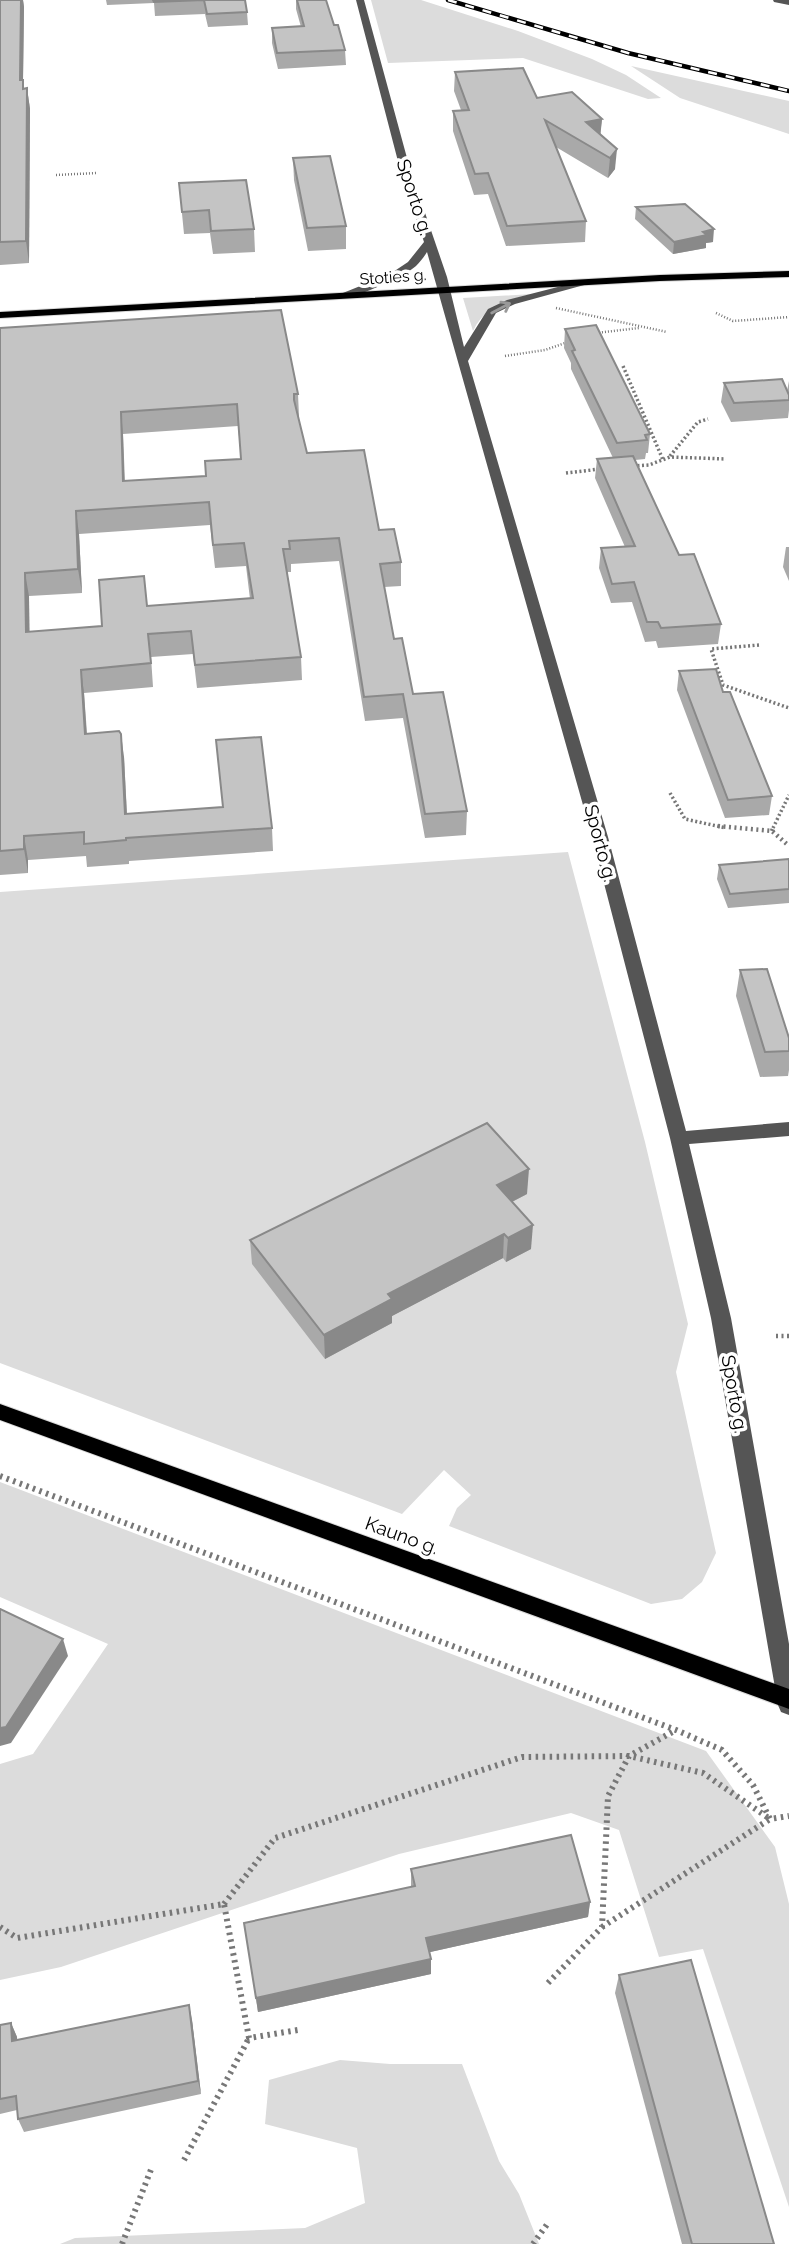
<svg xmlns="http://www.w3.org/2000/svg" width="789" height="2244" viewBox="0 0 789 2244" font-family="Raleway,sans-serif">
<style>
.green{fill:#dcdcdc}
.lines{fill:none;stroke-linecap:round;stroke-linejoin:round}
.major-casing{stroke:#dbdbdb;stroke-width:2}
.path-far3{stroke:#777;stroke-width:2.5;stroke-dasharray:1 2;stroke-linecap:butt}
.path-far2{stroke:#777;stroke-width:3.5;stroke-dasharray:2 2.5;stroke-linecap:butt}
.path-far1{stroke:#777;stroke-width:4.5;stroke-dasharray:2 3.5;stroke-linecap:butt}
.path{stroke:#777;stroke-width:6;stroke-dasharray:2.5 4.5;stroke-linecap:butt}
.minor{fill:#555;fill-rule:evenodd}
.major{fill:#000;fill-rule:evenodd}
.rail-casing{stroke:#000;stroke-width:4.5}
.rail{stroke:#fff;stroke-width:2.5;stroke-dasharray:9;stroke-linecap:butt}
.wall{fill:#a9a9a9;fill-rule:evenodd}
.shaded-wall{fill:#898989}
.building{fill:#c4c4c4;stroke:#898989;stroke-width:2;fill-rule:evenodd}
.oneway{stroke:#999}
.labels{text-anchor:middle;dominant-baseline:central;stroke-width:7;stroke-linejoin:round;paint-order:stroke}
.far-street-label{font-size:16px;fill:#000;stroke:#fff}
.street-label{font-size:19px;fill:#000;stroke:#fff}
</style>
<rect width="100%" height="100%" fill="#fff"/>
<g class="green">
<path d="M371,0H421L518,31L592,59L626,75L661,98L648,99L523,58L388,63Z"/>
<path d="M631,66L789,101V134L680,98Z"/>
<path d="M532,294C507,300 485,306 473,331L463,298Z"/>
<path d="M568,852L645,1142L688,1324L676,1372L716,1553L702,1582L682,1599L651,1604L449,1526L457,1508L471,1495L444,1470L402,1514L0,1363V892Z"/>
<path d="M0,1482L706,1751L775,1847L789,1904V2207L703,1949L659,1957L619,1830L571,1813L399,1854L61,1967L0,1980V1764L33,1754L108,1644L0,1597Z"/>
<path d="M340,2060L390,2064H462L499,2161L519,2194L539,2244H60L75,2238L305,2228L365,2203L357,2148L265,2124L269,2080Z"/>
</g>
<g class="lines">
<g class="major-casing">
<g id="major">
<path d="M789,271V277L660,281L0,318V312L660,275Z"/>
<path d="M0,1404L789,1689V1709L0,1420Z"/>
</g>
</g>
<g class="path-far3">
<path d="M56,175L97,173"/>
<path d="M556,308L667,332"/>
<path d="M716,313L733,321L789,317"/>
<path d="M596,333L639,328"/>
<path d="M505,356L545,350L568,342"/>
</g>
<g class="path-far2">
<path d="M623,366L663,460"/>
<path d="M670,456L698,422L708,419"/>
<path d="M633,466L649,465L670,457L726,459"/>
<path d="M566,473L600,469"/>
<path d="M759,645L711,649L723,685L789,708"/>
<path d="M670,793L685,819L726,828"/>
<path d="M773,828L789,795"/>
</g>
<g class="path-far1">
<path d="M718,826L772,831L789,846"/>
<path d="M772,831L774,826"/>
<path d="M776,1336H789"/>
</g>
<g class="path">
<path d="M0,1476L676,1730L722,1750L753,1785L770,1819L789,1816"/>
<path d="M224,1904L275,1838L522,1757L629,1756L703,1773L770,1819L602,1927"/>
<path d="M0,1927L17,1938L224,1904L249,2038L298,2030"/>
<path d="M548,1983L602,1927L608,1796L629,1756L676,1730"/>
<path d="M184,2160L249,2038"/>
<path d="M122,2244L152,2167"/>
<path d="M533,2244L548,2223"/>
</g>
<g class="minor">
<path d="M356,0H364L410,169L447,277L464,347L488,309L507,300L585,280L595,282L515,304L496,313L468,361L608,837L686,1131L789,1122V1136L689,1144L731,1318L789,1644V1715L781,1712L778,1705L711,1318L670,1138L592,837L427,252C424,257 420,262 416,266C405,276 344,305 333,297L390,274L408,262L424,242L400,169Z"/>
<path d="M773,0H789V5L774,2Z"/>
</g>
<use href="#major" class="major"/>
<g class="rail-casing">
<path id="rail" d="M448,0L628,53L789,91"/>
</g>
<use href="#rail" class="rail"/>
</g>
<g class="wall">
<path d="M0,0H23L24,7L23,80L24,89L27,88L30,109L29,263L0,265Z"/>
<path d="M106,0H245L247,12L248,25L208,27L205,14L155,16L154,3L107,5Z"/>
<path d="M296,0H326L334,25L345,50L346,65L278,69L272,43V28L301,27L296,9Z"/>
<path d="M455,72L602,119L600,135L615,169L608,178L556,147L586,221L585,242L506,246L488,194L474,195L453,131V111L461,110L454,91Z"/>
<path d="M293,158L346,226V249L308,251L294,180Z"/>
<path d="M179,183L254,229L255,252L213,254L210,233L184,234Z"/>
<path d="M636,207L713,242L706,243V248L673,254L635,219Z"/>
<path d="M0,328L298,394L299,416H298L307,453L379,530L401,562V586L384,587L394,639L413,694L467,811L466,835L425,838L403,718L365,721L339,561L291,564V572H287L301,657L302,680L197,688L193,654L151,657L153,687L84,693L87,733L124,757L127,814L272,828L273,851L129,861V864L87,867L86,856L28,860V873L0,875ZM238,426L241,459L206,476L125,481L123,434ZM210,525L215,568L246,566L250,599L147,606L102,626L29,632V596L82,593L79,534Z"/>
<path d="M565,329L650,434L648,453H646L645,459L635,460L679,555L721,624L718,644L658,648L656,641L645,642L632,602L611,603L599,568L601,548L625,547L595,478L597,459L613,458L571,369V363L564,348Z"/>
<path d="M789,381V410L788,418L731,422L721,402L724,383L787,391Z"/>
<path d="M786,547H789V581L783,567Z"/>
<path d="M679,671L723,692L772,796L769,815L725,818L677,690Z"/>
<path d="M789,859V903L728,908L717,879L719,865Z"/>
<path d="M740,970L789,1038V1070L788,1076L760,1077L736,996Z"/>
<path d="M527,1194L512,1202L531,1249L506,1262L503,1258L392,1316V1323L325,1359L252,1264L250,1240Z"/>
<path d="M411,1869L590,1902L588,1917L430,1952L431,1974L258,2012L244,1923L411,1887Z"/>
<path d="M619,1975L774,2244H682L615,1993Z"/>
<path d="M192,2020L201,2094L24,2132L18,2119L17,2110L0,2114V2025L11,2023L17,2037V2040Z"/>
</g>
<g class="shaded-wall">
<path d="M21,0H23L24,7L23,80L26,101L20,80Z"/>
<path d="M27,88L30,109L29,263L26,241Z"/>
<path d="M602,119L600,139L586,122Z"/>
<path d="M617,149L615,169L608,178L610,158Z"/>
<path d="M714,229L713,242L706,243V248L673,254L674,242L703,232Z"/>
<path d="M121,412L123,434L125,504L123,481Z"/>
<path d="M76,511L79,534L82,593L78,569Z"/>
<path d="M25,573L29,596L30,655L26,632Z"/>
<path d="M81,670L84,693L88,757L85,734Z"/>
<path d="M121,734L124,757L128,838L125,814Z"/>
<path d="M24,836L28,860V873L24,849Z"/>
<path d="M529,1169L527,1194L496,1210L497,1185Z"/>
<path d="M533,1225L531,1249L506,1262L508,1238Z"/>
<path d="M504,1234L503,1258L392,1316V1323L325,1359L324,1335L388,1294Z"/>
<path d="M63,1639L68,1656L11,1743L0,1746V1728Z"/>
<path d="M590,1902L588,1917L426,1953V1938Z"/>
<path d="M431,1959V1974L258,2012L256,1998Z"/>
<path d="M189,2005L192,2020L201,2094L198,2081Z"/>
<path d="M11,2023L17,2037L18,2055L12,2041Z"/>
</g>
<g class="building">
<path d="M0,0H21L20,80H23V89L27,88L26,241L0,242Z"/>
<path d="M153,0H245L247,12L207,14L204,0L154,2Z"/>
<path d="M297,0H326L334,25H338L345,50L277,53L272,28L304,26Z"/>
<path d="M523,68L537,98L572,92L602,119L586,122L617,149L610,158L545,120L586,221L507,226L488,173L475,174L453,111L469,110L455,72Z"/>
<path d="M330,156L346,226L307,228L293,158Z"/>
<path d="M246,180L254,229L211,231L209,210L182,212L179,183Z"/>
<path d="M685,204L714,229L703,232L707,235L674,242L636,207Z"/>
<path d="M281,310L298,394H294V400L307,453L364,450L379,530L394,529L401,562L380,564L394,639L402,638L413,694L443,692L467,811L425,814L403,694L364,697L339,538L289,541L290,549H283L301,657L195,665L191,631L148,634L151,663L81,670L85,734L119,731L121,734L125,814L223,807L216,740L261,737L272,828L126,838V840L84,844V832L24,836V849L0,851V328ZM237,404L241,459L205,461L206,476L123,481L121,412ZM209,502L213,545L244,543L253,598L147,606L144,576L99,580L102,626L26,632L25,573L78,569L76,511Z"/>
<path d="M596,325L650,434L645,435L647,440L617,443L572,351L575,350L565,329Z"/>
<path d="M782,379L789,395V400L734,403L724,383Z"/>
<path d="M633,456L679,555L694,554L721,624L661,628L658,622H647L634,582L612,584L601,548L635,546L597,459Z"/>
<path d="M716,669L723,692H730L772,796L728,800L679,671Z"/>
<path d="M789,859V889L730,894L719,865Z"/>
<path d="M767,969L789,1038V1051L765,1052L740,970Z"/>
<path d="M487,1123L529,1169L497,1185L533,1225L508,1238L504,1234L388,1294L392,1299L324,1335L250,1240Z"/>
<path d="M0,1609L63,1639L6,1727L0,1728Z"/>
<path d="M571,1835L590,1902L426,1938L431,1959L256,1998L244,1923L415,1886L411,1869Z"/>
<path d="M691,1960L774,2244H692L619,1975Z"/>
<path d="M189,2005L198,2081L18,2119L16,2096L0,2099V2025L11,2023L12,2041Z"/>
</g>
<defs><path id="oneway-shaft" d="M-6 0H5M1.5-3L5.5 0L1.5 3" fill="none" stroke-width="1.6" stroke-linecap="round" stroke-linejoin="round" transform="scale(1.75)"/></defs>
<use class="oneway" href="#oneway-shaft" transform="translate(501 308) rotate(-28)"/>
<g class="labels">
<g class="far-street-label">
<text transform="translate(393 277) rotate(-4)">Stoties g.</text>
</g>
<g class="street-label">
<text transform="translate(415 197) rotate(72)">Sporto g.</text>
<text transform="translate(601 843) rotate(75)">Sporto g.</text>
<text transform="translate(735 1394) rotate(80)">Sporto g.</text>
<text transform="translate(402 1535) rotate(20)">Kauno g.</text>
</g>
</g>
</svg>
